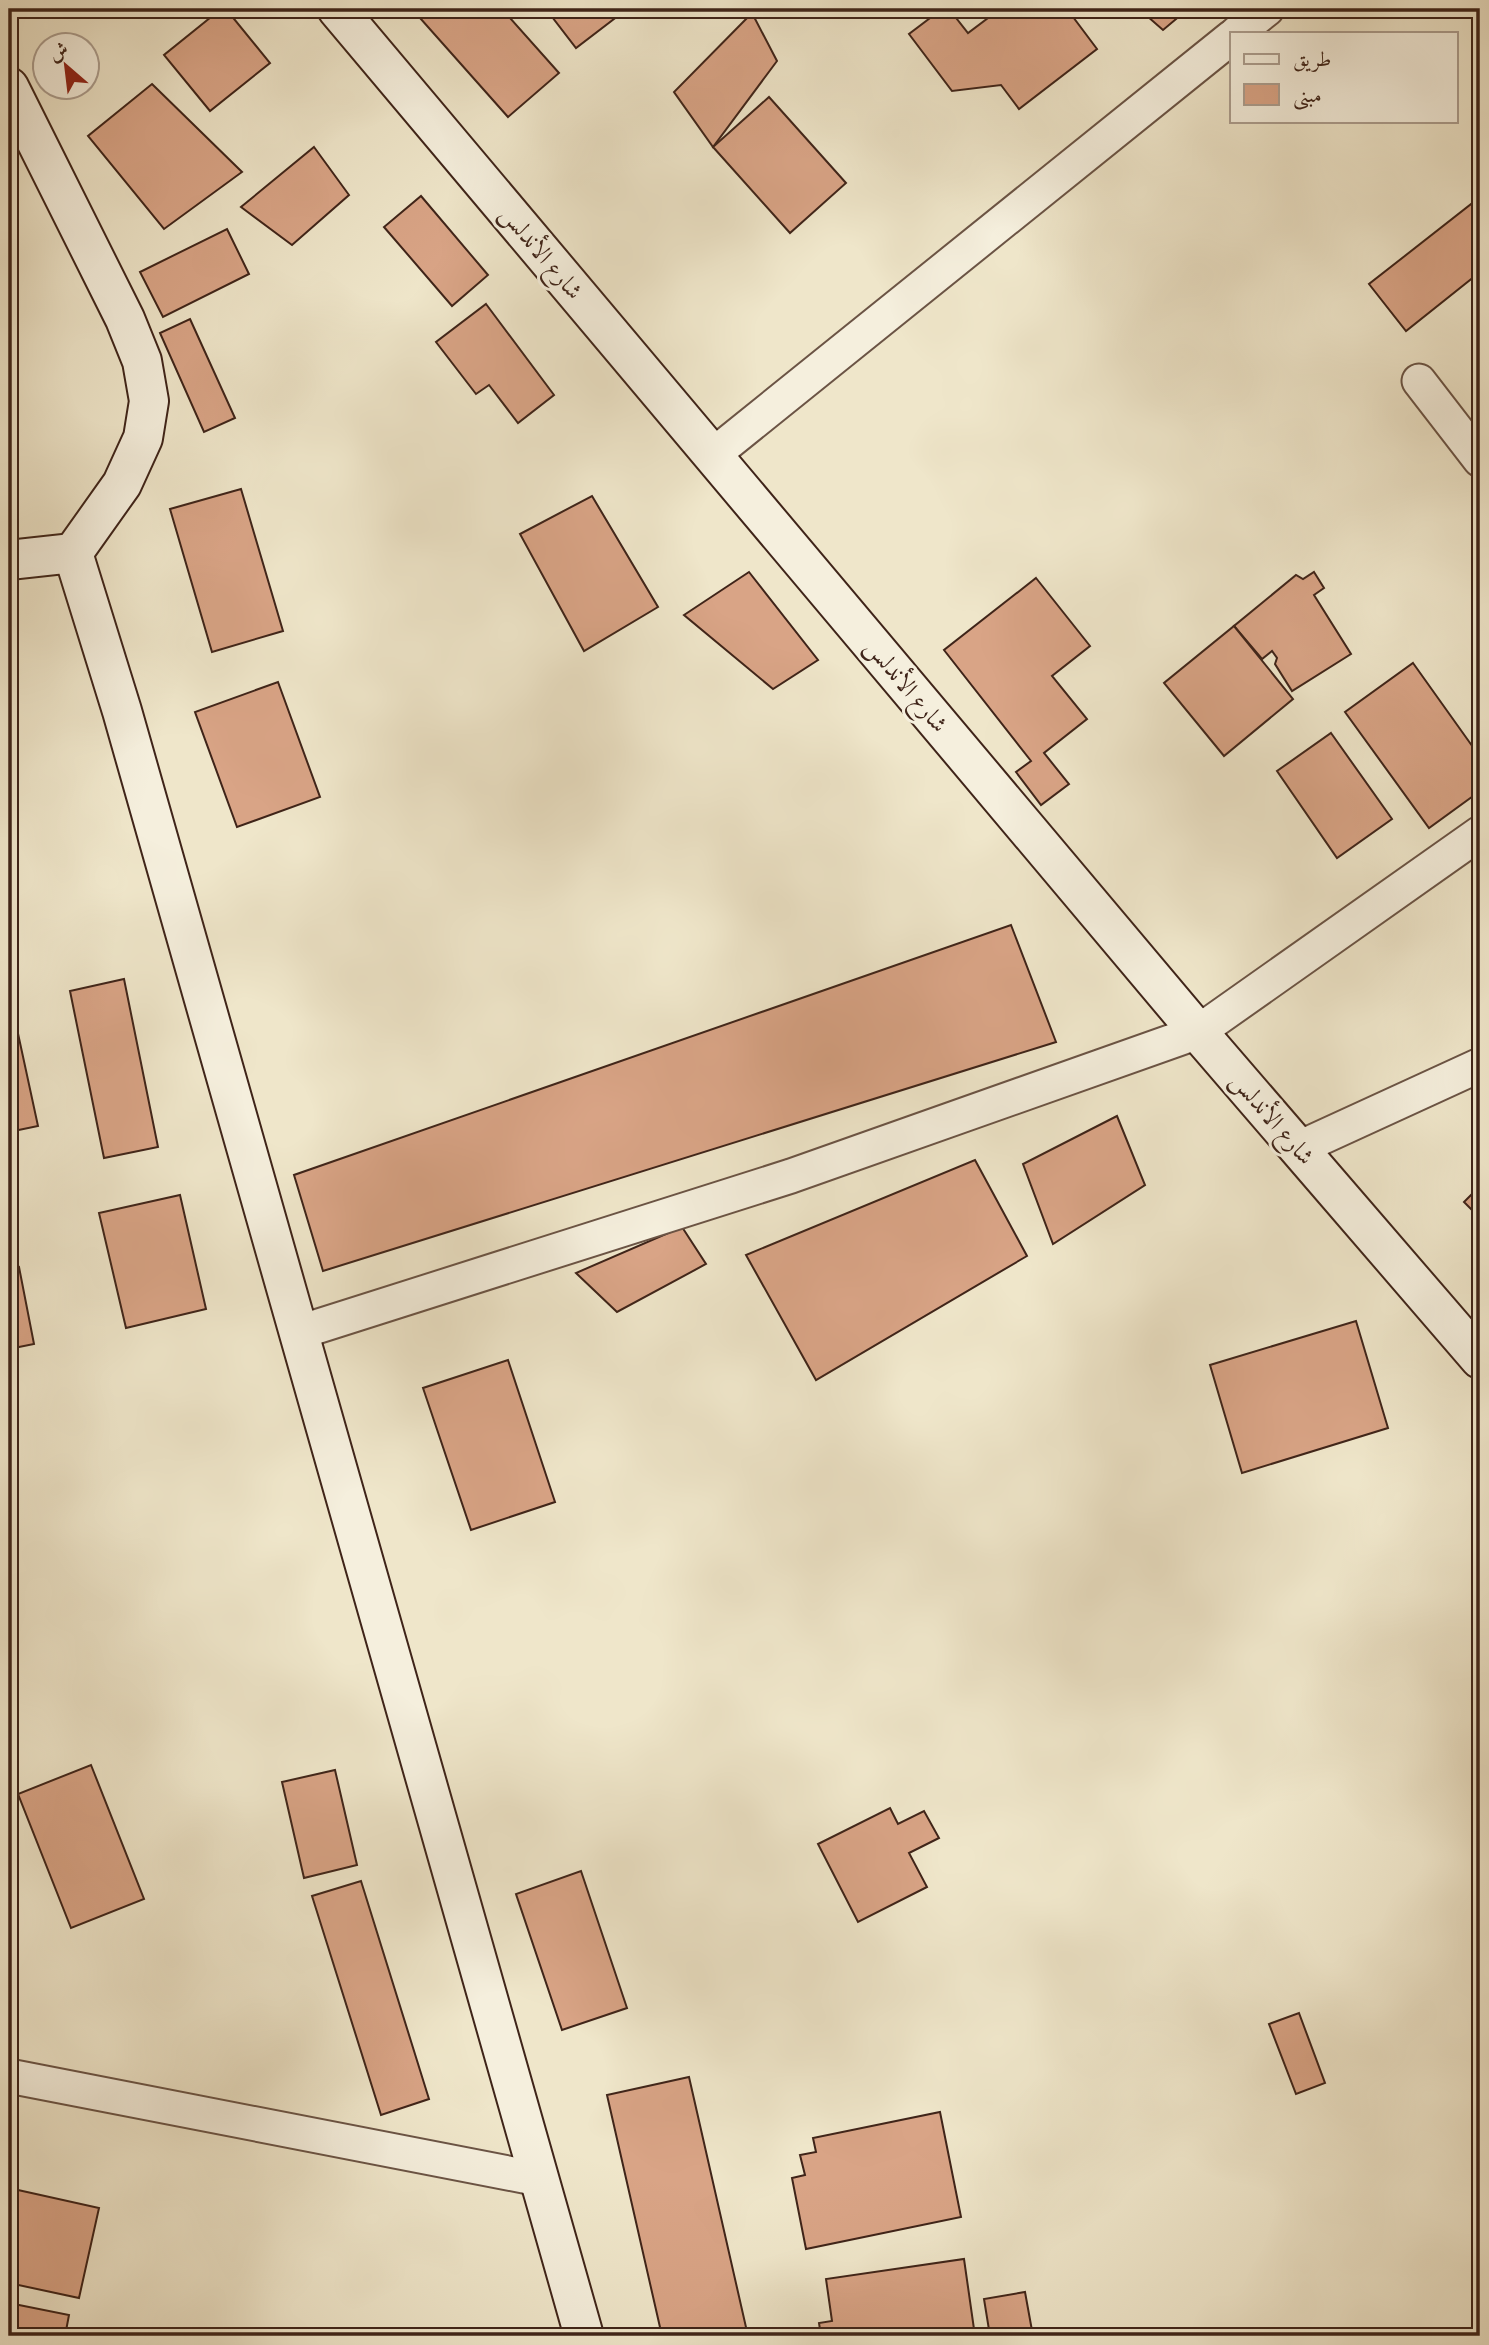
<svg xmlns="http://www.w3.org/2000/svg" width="1489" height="2345" viewBox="0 0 1489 2345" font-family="'Gentium Book Plus',Amiri,serif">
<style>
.building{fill:#d9a486;stroke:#3f2419;stroke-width:2}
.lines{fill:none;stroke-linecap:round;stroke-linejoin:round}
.street-casing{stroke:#6b5445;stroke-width:37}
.secondary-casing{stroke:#3f2419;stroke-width:42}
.street{stroke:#f5efdd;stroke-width:33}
.secondary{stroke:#f5efdd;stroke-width:38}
.labels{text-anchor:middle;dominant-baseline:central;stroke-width:6;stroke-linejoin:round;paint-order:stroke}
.street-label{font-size:24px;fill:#3f2419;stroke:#f5efdd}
</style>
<rect width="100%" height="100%" fill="#efe6ca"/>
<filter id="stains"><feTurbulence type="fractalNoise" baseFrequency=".00286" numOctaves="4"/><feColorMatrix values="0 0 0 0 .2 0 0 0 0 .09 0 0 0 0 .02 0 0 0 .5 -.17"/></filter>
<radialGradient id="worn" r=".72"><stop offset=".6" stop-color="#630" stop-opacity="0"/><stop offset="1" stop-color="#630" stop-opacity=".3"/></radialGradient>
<g class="building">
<path d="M221,9H226L270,63L210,111L164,55Z"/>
<path d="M412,9H502L559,73L508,117Z"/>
<path d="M546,9H627L576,48Z"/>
<path d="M942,9H949L968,33L1000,9H1067L1097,49L1019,109L1001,85L952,91L909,34Z"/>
<path d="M1116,9H1133L1125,17Z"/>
<path d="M1139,9H1188L1163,30Z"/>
<path d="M752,13L777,61L713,147L674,92Z"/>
<path d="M152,84L242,172L164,229L88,136Z"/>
<path d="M769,97L846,183L790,233L713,147Z"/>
<path d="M314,147L349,195L292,245L241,207Z"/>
<path d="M421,196L488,275L452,306L384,227Z"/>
<path d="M1475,201L1480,207V272L1406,331L1369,284Z"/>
<path d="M227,229L249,274L163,317L140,272Z"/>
<path d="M486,304L554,395L518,423L489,385L476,394L436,342Z"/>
<path d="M190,319L235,418L204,432L160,333Z"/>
<path d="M241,489L283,631L212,652L170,509Z"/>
<path d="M592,496L658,607L584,651L520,534Z"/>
<path d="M749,572L818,660L773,689L684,615Z"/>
<path d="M1314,572L1324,588L1314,595L1351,654L1292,691L1275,664L1277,658L1272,651L1262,659L1234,626L1296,575L1303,579Z"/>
<path d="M1036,578L1090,646L1052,676L1087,719L1044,753L1069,784L1041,805L1016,772L1031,761L944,650Z"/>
<path d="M1234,626L1293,699L1224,756L1164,683Z"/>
<path d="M1413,663L1480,757V791L1429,828L1345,712Z"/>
<path d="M278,682L320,797L237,827L195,712Z"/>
<path d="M1331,733L1392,819L1337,858L1277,771Z"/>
<path d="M1011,925L1056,1042L323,1271L294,1175Z"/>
<path d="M124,979L158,1147L104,1158L70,991Z"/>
<path d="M14,1015L38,1126L9,1132V1016Z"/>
<path d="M1117,1116L1145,1185L1053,1244L1023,1164Z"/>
<path d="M975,1160L1027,1256L816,1380L746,1255Z"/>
<path d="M1480,1186V1218L1464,1202Z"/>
<path d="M180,1195L206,1309L126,1328L99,1213Z"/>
<path d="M682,1227L706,1264L617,1312L576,1273Z"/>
<path d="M19,1267L34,1344L9,1349V1269Z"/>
<path d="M1356,1321L1388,1428L1242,1473L1210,1365Z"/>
<path d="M508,1360L555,1502L471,1530L423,1388Z"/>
<path d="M91,1765L144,1899L71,1928L18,1794Z"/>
<path d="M335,1770L357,1865L304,1878L282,1782Z"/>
<path d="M890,1808L898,1824L924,1811L939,1838L909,1853L927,1887L858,1922L818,1844Z"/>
<path d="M581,1871L627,2008L562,2030L516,1894Z"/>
<path d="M361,1881L429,2099L381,2115L312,1896Z"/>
<path d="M1299,2013L1325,2083L1296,2094L1269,2024Z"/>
<path d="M689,2077L748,2336H662L607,2095Z"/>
<path d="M940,2112L961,2217L806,2249L792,2178L805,2175L800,2155L816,2152L813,2138Z"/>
<path d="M9,2188L99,2208L79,2298L9,2283Z"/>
<path d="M964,2259L975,2336H821L819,2323L832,2321L826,2279Z"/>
<path d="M1025,2292L1033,2336H990L984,2299Z"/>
<path d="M9,2303L69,2315L65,2336H9Z"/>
</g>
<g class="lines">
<g class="street-casing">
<g id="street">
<path d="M1237,33L1267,9"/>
<path d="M1419,381L1480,460"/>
<path d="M713,455L1232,37"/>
<path d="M1299,1148L1480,1065"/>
<path d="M300,1332L791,1176L1198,1032L1480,833"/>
<path d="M9,2076L539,2179"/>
</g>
</g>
<g class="secondary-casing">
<g id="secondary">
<path d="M337,9L1198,1032L1480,1359"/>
<path d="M9,87L125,319L142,361L149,401L143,438L122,484L73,553L122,711L584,2336"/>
<path d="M9,560L73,553"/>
</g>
</g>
<use href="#street" class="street"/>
<use href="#secondary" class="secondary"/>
</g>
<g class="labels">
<g class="street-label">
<text transform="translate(542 252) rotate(50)">شارع الأندلس</text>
<text transform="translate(907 685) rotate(50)">شارع الأندلس</text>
<text transform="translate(1273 1118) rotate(49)">شارع الأندلس</text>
</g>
</g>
<rect width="1489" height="2345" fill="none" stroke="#efe6ca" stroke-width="35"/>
<rect x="10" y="10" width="1468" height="2324" fill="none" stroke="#3f2419" stroke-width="3.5"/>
<rect x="18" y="18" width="1454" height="2310" fill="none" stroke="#3f2419" stroke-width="2"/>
<rect x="1230" y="32" width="228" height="91" fill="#f5efdd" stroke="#ac9e8f" stroke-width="2"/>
<rect x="1244" y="54" width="35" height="10" fill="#f5efdd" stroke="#ac9e8f" stroke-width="2"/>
<text x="1293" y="66" font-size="21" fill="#3f2419">طريق</text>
<rect x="1244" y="84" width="35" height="21" fill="#d9a486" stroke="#ac9e8f" stroke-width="2"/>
<text x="1293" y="102" font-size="21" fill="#3f2419">مبنى</text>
<g transform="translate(66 66) rotate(332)"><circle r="33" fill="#f5efdd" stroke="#ac9e8f" stroke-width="2"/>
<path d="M0-5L12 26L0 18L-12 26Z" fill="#8f2418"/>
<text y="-10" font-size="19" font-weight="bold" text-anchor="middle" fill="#3f2419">ش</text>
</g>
<rect width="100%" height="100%" filter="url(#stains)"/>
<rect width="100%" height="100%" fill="url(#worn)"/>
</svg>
